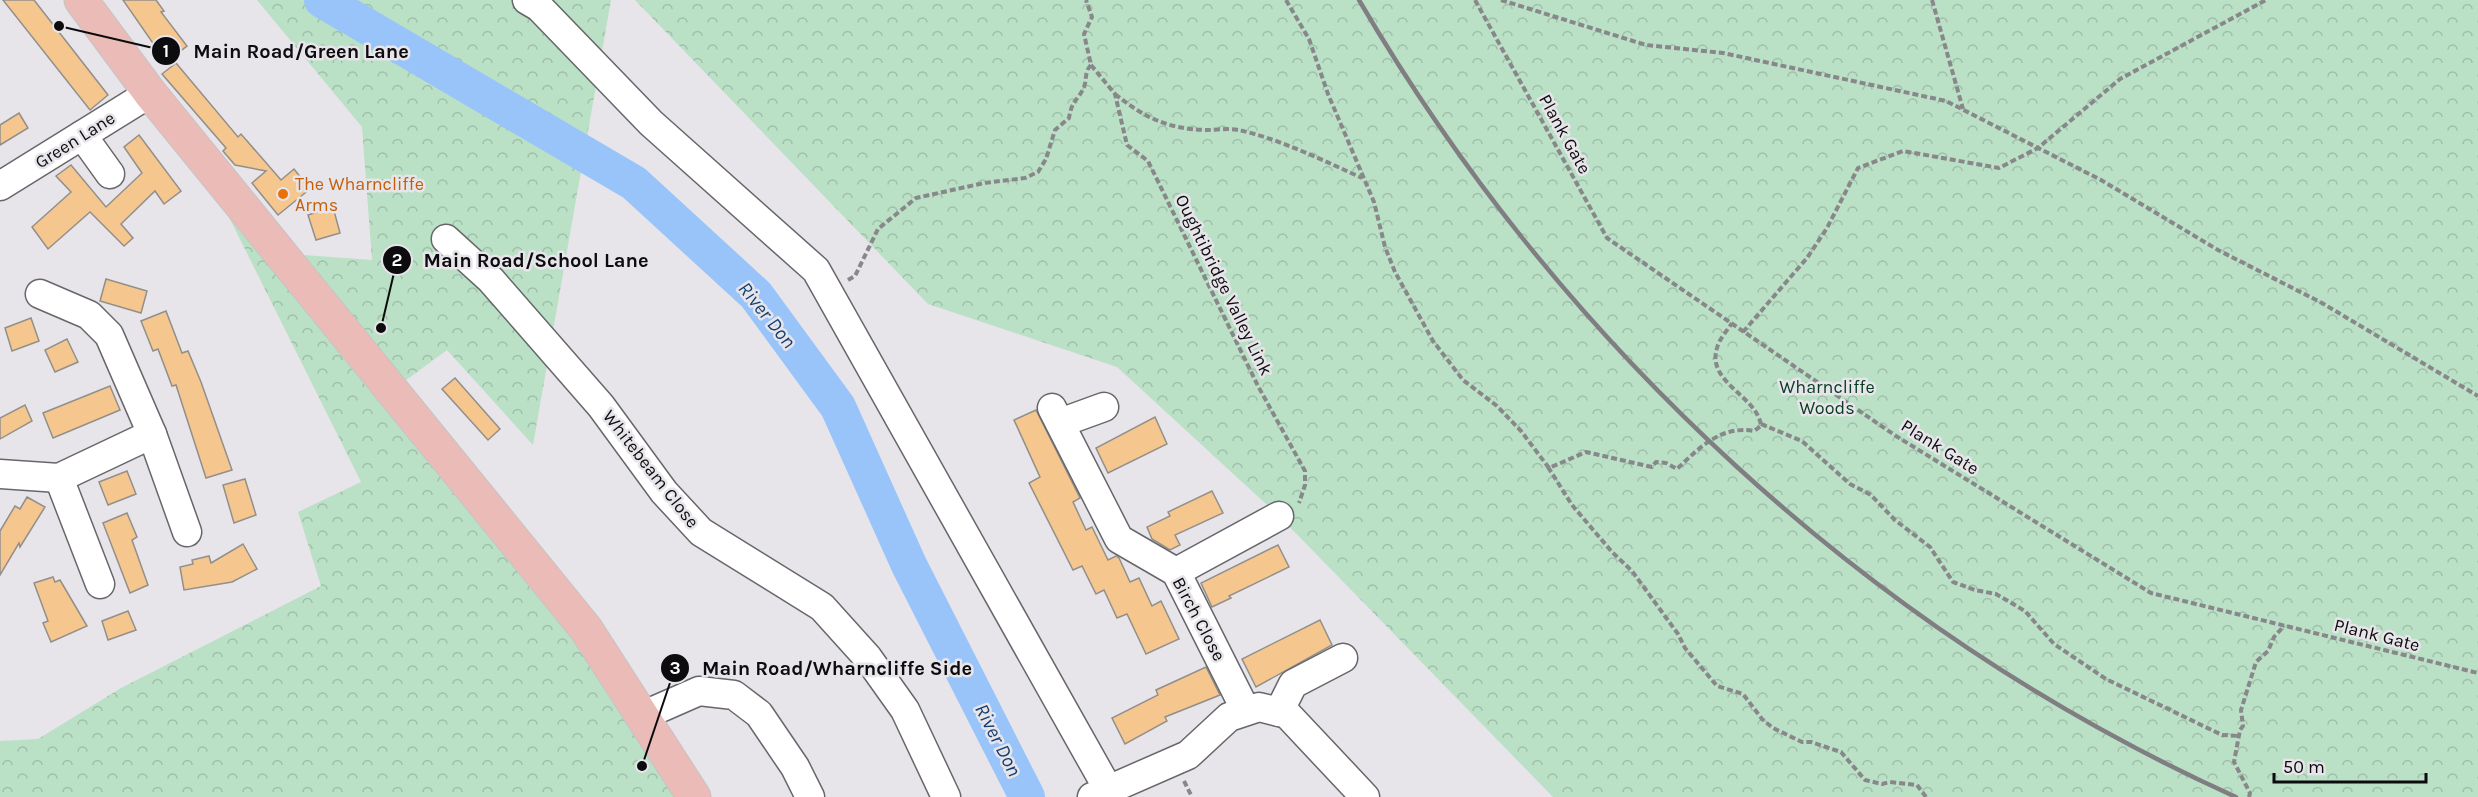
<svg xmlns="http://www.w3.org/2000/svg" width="2478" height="797" viewBox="0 0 2478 797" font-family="Karla,sans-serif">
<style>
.forest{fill:url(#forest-crowns)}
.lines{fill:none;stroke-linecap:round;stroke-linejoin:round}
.river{stroke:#98c4fa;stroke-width:36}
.building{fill:#f5c78e;stroke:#928f8b;stroke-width:1.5}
.minor-casing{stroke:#67666a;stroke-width:31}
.major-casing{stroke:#c5c4c5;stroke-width:35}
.path{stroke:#88878a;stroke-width:4;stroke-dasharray:6 3;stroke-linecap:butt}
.minor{stroke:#fff;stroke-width:28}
.major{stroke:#ebbbb7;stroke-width:33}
.rail{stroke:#807e82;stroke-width:4.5}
.food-dot{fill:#e8710a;stroke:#e7e5ea;stroke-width:2}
.labels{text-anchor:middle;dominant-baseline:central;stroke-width:5;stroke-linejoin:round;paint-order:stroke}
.street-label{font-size:18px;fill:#0c0b0d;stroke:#e7e5ea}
.food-label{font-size:18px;fill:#c56008;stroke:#e7e5ea;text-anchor:start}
.park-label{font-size:18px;fill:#063b20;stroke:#e7e5ea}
.water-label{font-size:20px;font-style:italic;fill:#134070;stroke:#e7e5ea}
.leader{fill:none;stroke:#0c0b0d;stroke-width:2}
.callout-dot{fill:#0c0b0d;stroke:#e7e5ea;stroke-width:2}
.mark-label{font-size:18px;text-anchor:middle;font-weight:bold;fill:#fff}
.callout-label{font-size:20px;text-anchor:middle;font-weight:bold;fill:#0c0b0d;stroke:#e7e5ea;stroke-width:5;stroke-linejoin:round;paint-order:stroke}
</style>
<defs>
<pattern id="forest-crowns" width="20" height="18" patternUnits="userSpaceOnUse" patternTransform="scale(1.5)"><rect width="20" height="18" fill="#bae0c6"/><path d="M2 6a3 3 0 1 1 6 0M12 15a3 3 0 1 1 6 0" fill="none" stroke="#9fbfa9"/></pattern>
</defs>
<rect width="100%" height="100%" fill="#e7e5ea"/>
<g class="forest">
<path d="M257,0H611L533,445L447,350L402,383L304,255L372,260L362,127Z"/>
<path d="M635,0H2478V797H1553L1279,516L1117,367L928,304Z"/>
<path d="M217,193L577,641L680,797H0V741L38,739L121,688L321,586L298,512L361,482Z"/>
</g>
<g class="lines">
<path class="river" d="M322,0L634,183L756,295L838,407L909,565L1027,797"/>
</g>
<g class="building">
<path d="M3,0H34L108,95L90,110Z"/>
<path d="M123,0H156L164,11L161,12L187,46L166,62Z"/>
<path d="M176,63L238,137L241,134L281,180L294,169L310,189L278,215L252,183L266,171L235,165L223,151L226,148L162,74Z"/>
<path d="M19,113L28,128L0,145V125Z"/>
<path d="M139,135L181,191L164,204L155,191L121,224L133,238L124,246L90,212L48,249L32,227L71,192L56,176L71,165L106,207L142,173L124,147Z"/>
<path d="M333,207L340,233L316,240L308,215Z"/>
<path d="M106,279L147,291L141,313L100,301Z"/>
<path d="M166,311L182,353L188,351L201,382L232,470L206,478L176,385L172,386L158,349L153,351L141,321Z"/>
<path d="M31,318L39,341L12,351L5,328Z"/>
<path d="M67,339L78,362L55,372L45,350Z"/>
<path d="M455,378L500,429L488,440L442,389Z"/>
<path d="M110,386L120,410L53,438L43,413Z"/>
<path d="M25,405L32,421L0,439V418Z"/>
<path d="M1036,410L1080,498L1073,502L1086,530L1092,527L1108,560L1116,556L1119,558L1130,582L1139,578L1152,606L1161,601L1179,639L1146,654L1127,614L1117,618L1104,590L1096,594L1082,566L1073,570L1029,483L1040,477L1014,420Z"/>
<path d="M1155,417L1167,444L1108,473L1096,448Z"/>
<path d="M127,471L136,494L108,505L99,482Z"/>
<path d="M245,479L256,515L234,523L223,485Z"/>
<path d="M1212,491L1223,513L1175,535L1180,545L1170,550L1152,539L1147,527L1170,516L1168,512Z"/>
<path d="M27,497L45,507L20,547L19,543L0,575V531L15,506L20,509Z"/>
<path d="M127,513L137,537L132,540L148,585L130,593L103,523Z"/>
<path d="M243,544L257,569L232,582L184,590L180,567L193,564L192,560L209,556L211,563Z"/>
<path d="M1278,545L1289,567L1229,596L1231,598L1212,607L1201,583Z"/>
<path d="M53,577L55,582L60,580L87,626L51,642L43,623L48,621L34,583Z"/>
<path d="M128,611L136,630L108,640L102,621Z"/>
<path d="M1320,620L1332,645L1256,687L1242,659Z"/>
<path d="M1206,667L1220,695L1165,717L1167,721L1125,744L1112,718L1158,695L1156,690Z"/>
</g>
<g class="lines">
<g class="minor-casing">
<g id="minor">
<path d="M527,0L539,7L651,123L816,270L1108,789"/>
<path d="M82,135L110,174"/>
<path d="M0,186L150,93"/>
<path d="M446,239L491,280L601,406L664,492L701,532L822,607L868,658L905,710L946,797"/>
<path d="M40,294L89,315L109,335L152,434L187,532"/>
<path d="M1052,408L1119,539L1176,572L1246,711"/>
<path d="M1060,423L1104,407"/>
<path d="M0,474L59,478L152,434"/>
<path d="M59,478L100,584"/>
<path d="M1176,572L1279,516"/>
<path d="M1279,712L1293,684L1343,658"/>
<path d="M642,716L699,691L734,695L759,714L795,767L810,797"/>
<path d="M1092,797L1188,755L1229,717L1259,707L1287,714L1365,797"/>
</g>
</g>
<g class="major-casing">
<path id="major" d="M81,0L150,93L586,629L694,797"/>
</g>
<g class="path">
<path d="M1286,0L1309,39L1328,94L1374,202L1385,247L1395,272L1433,341L1463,380L1497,406L1521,431L1549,468L1586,452L1652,467L1656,462L1666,463L1677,469C1699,448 1721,425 1754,431L1761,426C1758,396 1706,383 1717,348C1719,339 1727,331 1732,323"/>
<path d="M1475,0L1607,238L1896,436L2151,593L2478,673"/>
<path d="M1501,0L1646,45L1723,53L1946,101L2101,180L2218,250L2322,303L2478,396"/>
<path d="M1932,0L1963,109"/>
<path d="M1091,65L1115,94L1127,145L1148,161L1258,386L1305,471V485L1299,503"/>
<path d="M1115,94C1145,118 1168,129 1206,130C1216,130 1228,128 1238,130C1275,137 1327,162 1362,178"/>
<path d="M848,280L855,276L878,229L916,198L984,183L1025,178L1038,172L1046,159L1055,130L1069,118C1072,99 1078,101 1084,87C1087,80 1084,72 1091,65L1084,34L1092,17L1086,0"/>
<path d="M1743,332L1807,258L1827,228L1858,168L1903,151L1999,168L2038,148L2120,79L2266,0"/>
<path d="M1761,424L1802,441L1850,484L1871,495L1895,520L1930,547L1953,582L1975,590L1996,594L2025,611L2054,644L2106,679L2222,735L2239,736"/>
<path d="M1548,467L1572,505L1612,552L1632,571L1678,634L1685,648L1717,686L1743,694L1762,719L1773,728L1802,742H1811L1841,752L1865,780L1882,784L1890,782L1917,785L1926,797"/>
<path d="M1184,781L1192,797"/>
<path d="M2249,797L2250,793L2234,762L2240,730L2243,726L2241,710L2256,662L2268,651L2274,637L2284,626"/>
</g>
<use href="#minor" class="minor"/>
<use href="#major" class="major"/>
<path class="rail" d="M1359,0C1561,345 1870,632 2236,797"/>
</g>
<circle class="food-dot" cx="283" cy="194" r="6"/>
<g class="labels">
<g class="street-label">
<text transform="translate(1565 134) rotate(61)">Plank Gate</text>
<text transform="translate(75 140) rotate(-32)">Green Lane</text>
<text transform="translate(1224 285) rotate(64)">Oughtibridge Valley Link</text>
<text transform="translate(1940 447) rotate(32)">Plank Gate</text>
<text transform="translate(651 469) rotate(52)">Whitebeam Close</text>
<text transform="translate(1199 619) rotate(62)">Birch Close</text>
<text transform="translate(2377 635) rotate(14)">Plank Gate</text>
</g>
<g class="food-label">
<text x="295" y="184">The Wharncliffe<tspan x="295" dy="21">Arms</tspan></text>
</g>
<g class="park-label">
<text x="1827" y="387">Wharncliffe<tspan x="1827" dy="21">Woods</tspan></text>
</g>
<g class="water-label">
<text transform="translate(767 315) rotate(51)">River Don</text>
<text transform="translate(998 740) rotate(63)">River Don</text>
</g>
</g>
<path class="leader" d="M59 26L166 51M381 328L397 260M642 766L675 668"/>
<g class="callout-dot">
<circle cx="59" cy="26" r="6"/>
<circle cx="381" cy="328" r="6"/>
<circle cx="642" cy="766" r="6"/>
<circle cx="166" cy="51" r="15"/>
<circle cx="397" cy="260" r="15"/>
<circle cx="675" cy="668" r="15"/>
</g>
<g class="mark-label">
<text x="166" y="57">1</text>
<text x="397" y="266">2</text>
<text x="675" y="674">3</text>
</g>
<g class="callout-label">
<text x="301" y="58">Main Road/Green Lane</text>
<text x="536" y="267">Main Road/School Lane</text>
<text x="837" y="675">Main Road/Wharncliffe Side</text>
</g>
<path d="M2274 773v9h152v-9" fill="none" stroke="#0c0b0d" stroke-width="3"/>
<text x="2283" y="773" font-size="18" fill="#0c0b0d" stroke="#e7e5ea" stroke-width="4.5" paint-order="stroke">50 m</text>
</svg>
